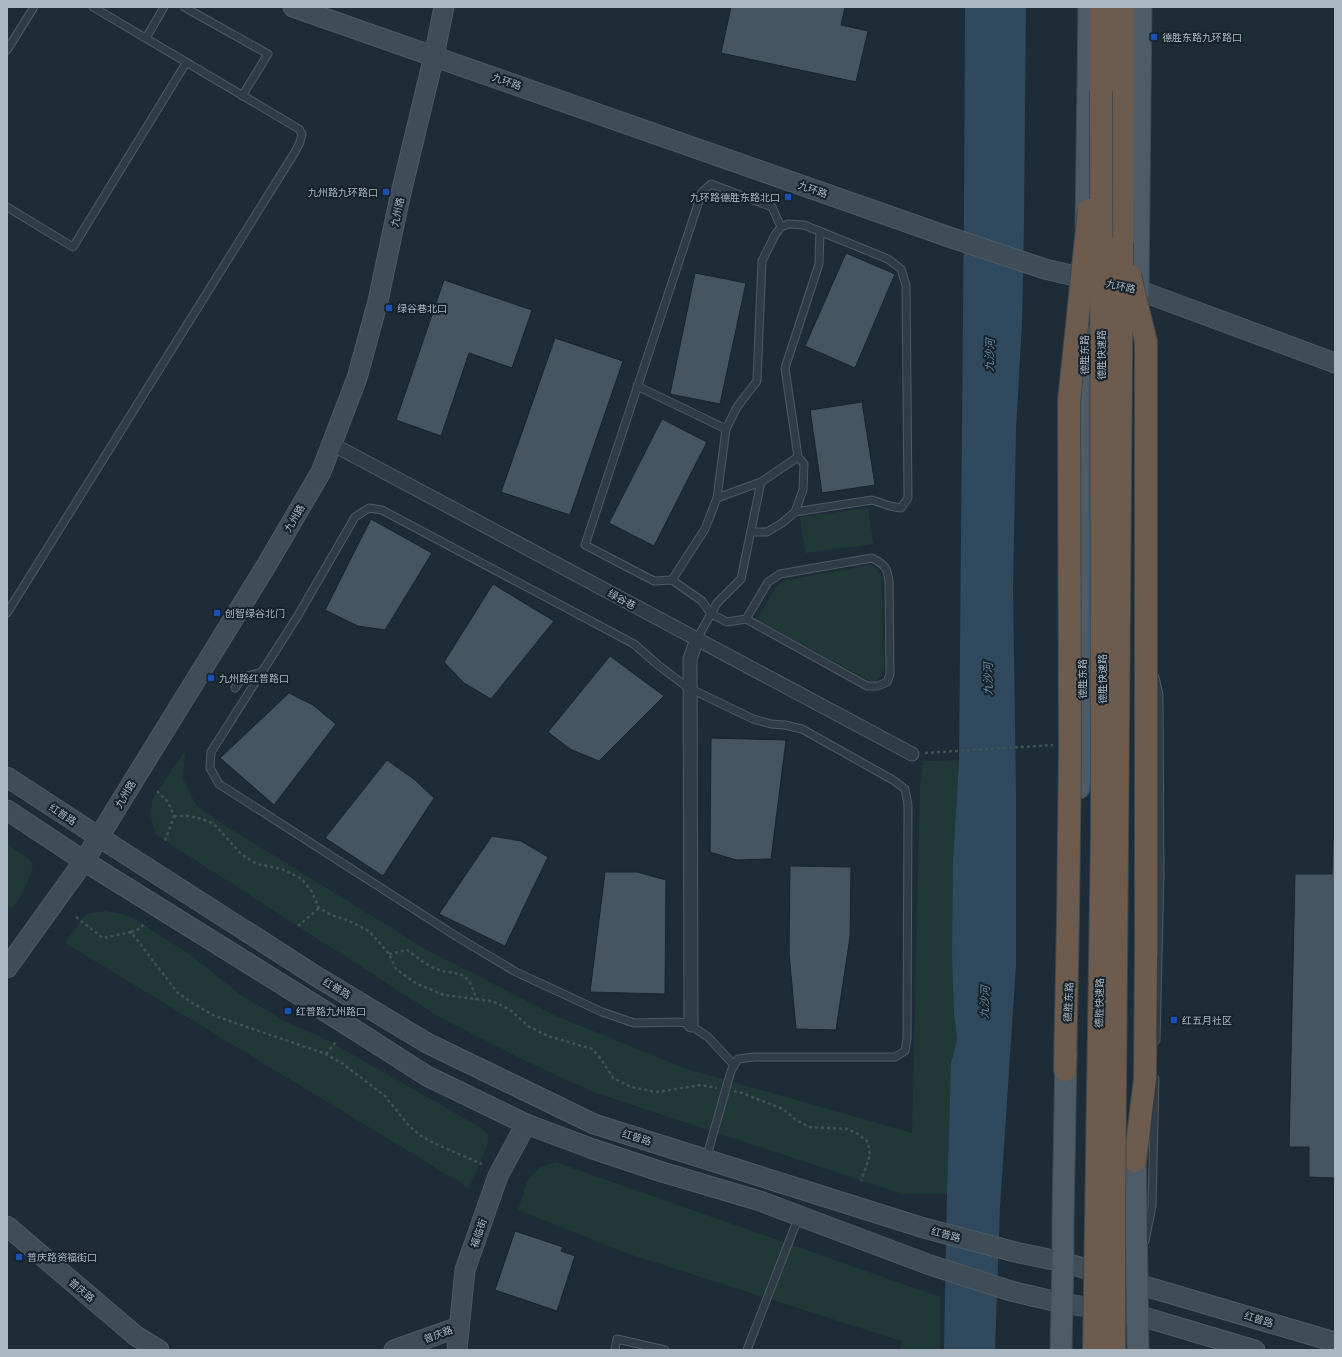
<svg xmlns="http://www.w3.org/2000/svg" width="1342" height="1357" viewBox="0 0 1342 1357" font-family="Manrope,'Noto Sans SC',sans-serif">
<style>
.green{fill:#203937}
.water{fill:#2f4a5e}
.building{fill:#455662;stroke:#19242c}
.lines{fill:none;stroke-linecap:round;stroke-linejoin:round}
.lane-casing{stroke:#4e5b64;stroke-width:9}
.street-casing{stroke:#4e5b64;stroke-width:15}
.secondary-casing{stroke:#4e5b64;stroke-width:21}
.primary-casing{stroke:#3d4952;stroke-width:23}
.highway-casing{stroke:#3c4850;stroke-width:24}
.path{stroke:#3f5554;stroke-width:2.5;stroke-dasharray:3 3;stroke-linecap:butt}
.lane{stroke:#313d46;stroke-width:7}
.street{stroke:#313d46;stroke-width:13}
.secondary{stroke:#3f4d59;stroke-width:19}
.primary{stroke:#4e5c67;stroke-width:21}
.highway{stroke:#6d5b4d;stroke-width:22}
.highway-bridge-casing{stroke:#3c4850;stroke-width:24;stroke-linecap:butt}
.highway-bridge{stroke:#6d5b4d;stroke-width:22}
.transit-dot{fill:#1a4fb4;stroke:#17222a;stroke-width:1.5}
.labels{text-anchor:middle;dominant-baseline:central;stroke-width:4;stroke-linejoin:round;paint-order:stroke}
.poi-label{font-size:10px;fill:#aab8c4;stroke:#17222a;text-anchor:start}
.street-label{font-size:10px;fill:#aab8c4;stroke:#17222a}
.water-label{font-size:11px;font-style:italic;fill:#698faa;stroke:#17222a}
</style>
<rect width="100%" height="100%" fill="#1d2c36"/>
<g class="green">
<path d="M868,508L873,544L805,553L800,517Z"/>
<path d="M870,565L877,570L882,577L884,669L881,676L876,682L870,681L762,623L758,617L777,585L787,580Z"/>
<path d="M185,751L183,778L196,805L221,823L427,950L556,1016L687,1069L912,1133L920,782L923,761L959,760L953,862L952,954L954,1014L957,1040L951,1063L947,1194H903L593,1092L528,1062L441,1018L156,835L150,814L153,798Z"/>
<path d="M7,844L29,859L33,866C28,883 23,894 12,909L7,906Z"/>
<path d="M106,911L125,915L136,920L188,953L241,995L283,1020L325,1039L480,1127L488,1135L487,1146L469,1188L65,943L86,914Z"/>
<path d="M555,1162L940,1297V1350H900L901,1341L629,1254L518,1210L527,1182L539,1168Z"/>
</g>
<path class="water" d="M965,7H1026L1024,223L1022,323L1016,429L1013,588L1016,797V965L1000,1207L995,1350H944L947,1194L951,1063L957,1040L954,1014L952,954L953,862L959,760L964,206Z"/>
<g class="building">
<path d="M731,7H845L841,25L868,31L856,82L721,53Z"/>
<path d="M846,253L895,274L855,368L805,346Z"/>
<path d="M695,273L746,283L720,404L670,394Z"/>
<path d="M444,280L532,310L512,368L469,353L441,436L396,420Z"/>
<path d="M555,338L623,361L570,515L501,492Z"/>
<path d="M862,402L875,485L822,493L810,410Z"/>
<path d="M662,419L707,442L654,546L609,523Z"/>
<path d="M371,519L432,553L385,630L358,626L325,610Z"/>
<path d="M493,584L554,621L491,699L464,683L444,662Z"/>
<path d="M610,656L664,696L599,761L570,749L548,732Z"/>
<path d="M289,693L313,705L336,724L274,805L220,758Z"/>
<path d="M711,738L786,740L771,859L736,860L710,852Z"/>
<path d="M387,760L415,780L434,798L383,876L325,838Z"/>
<path d="M492,836L521,841L548,857L505,946L439,914Z"/>
<path d="M1333,839H1335V1178L1309,1177V1147H1289L1295,874H1332Z"/>
<path d="M790,866L851,867L850,937L836,1030L796,1029L789,953Z"/>
<path d="M605,872H637L666,880L665,994L590,992Z"/>
<path d="M515,1231L563,1247L561,1251L575,1256L557,1311L495,1290Z"/>
</g>
<g class="lines">
<g class="lane-casing">
<g id="lane">
<path d="M184,7L268,54L242,96"/>
<path d="M146,38L164,7"/>
<path d="M7,50L34,7"/>
<path d="M7,207L73,247L186,63"/>
<path d="M637,386L726,429"/>
<path d="M717,498L761,482L798,457"/>
<path d="M751,532H767L782,523L795,512L803,490L804,464L798,457L785,368L819,264L820,231"/>
<path d="M672,580L705,529L717,498L726,429L737,407L757,381L762,261L775,235L781,227L788,224L804,225L888,259L901,269L906,285L908,498L901,508L890,506L872,500L795,512"/>
<path d="M7,613L295,152L300,142L302,134L299,129L93,7"/>
<path d="M746,619L867,686H878L887,682L890,674L889,581C887,567 885,565 872,558L780,574L768,582L746,619L727,622L711,614L702,601L672,580L654,581L585,545L702,192L711,184L772,207L781,227"/>
<path d="M697,639L717,603L741,579L761,482"/>
<path d="M1155,677L1159,695L1160,875L1156,1040"/>
<path d="M235,688L243,677L263,672"/>
<path d="M706,1159L731,1071L738,1059L754,1057H895L905,1051L907,1038L908,805L905,789L893,780L802,729L785,725L771,724L753,719L687,687L658,665L634,644L382,510L369,508L355,517L297,617L211,752L210,768L219,784L459,938L516,972L602,1012L634,1023L678,1022L687,1023L708,1037L734,1065"/>
<path d="M1145,1241L1152,1206L1155,1079"/>
<path d="M615,1350L617,1339L665,1350"/>
<path d="M747,1350L799,1216"/>
</g>
</g>
<g class="street-casing">
<g id="street">
<path d="M332,444L912,754"/>
<path d="M691,1025L690,659L697,639"/>
</g>
</g>
<g class="secondary-casing">
<g id="secondary">
<path d="M293,7L952,238L1045,269L1096,281"/>
<path d="M1124,287L1138,290L1335,363"/>
<path d="M7,777L99,837L319,978L427,1043L594,1124L924,1228L1015,1252L1063,1262L1335,1342"/>
<path d="M7,810L84,861L352,1028L427,1076L526,1124L593,1149L662,1172L760,1201L930,1265L1011,1291L1062,1303L1137,1315L1255,1350"/>
<path d="M7,968L84,861L266,566L321,472L357,378L378,301L400,197L434,56L444,7"/>
<path d="M7,1226L136,1336L159,1350"/>
<path d="M394,1350L459,1327"/>
<path d="M457,1350L465,1270L498,1176L526,1124"/>
</g>
</g>
<g class="primary-casing">
<g id="primary">
<path d="M1086,228L1089,7"/>
<path d="M1138,296L1141,7"/>
<path d="M1079,788L1082,743L1084,334"/>
<path d="M1135,1144L1138,1350"/>
<path d="M1061,1350L1063,1262V1220L1066,1053"/>
</g>
</g>
<g class="highway-casing">
<g id="highway">
<path d="M1101,91V7"/>
<path d="M1122,243L1123,7"/>
<path d="M1065,1070L1068,918"/>
<path d="M1135,1161L1145,1079L1146,957"/>
</g>
</g>
<g class="path">
<path d="M925,753L1053,745"/>
<path d="M157,791L168,802L174,816L165,841"/>
<path d="M174,816H188L202,819L214,824L241,854L257,864L282,869L302,879L312,892L319,908L331,915L347,920L369,931L389,954L396,969L417,984L444,995L492,1001L509,1009L528,1026L548,1036L592,1049L601,1059L613,1078L631,1087L657,1092L701,1085L717,1088"/>
<path d="M76,917L103,938L131,932L177,992L192,1003L215,1016L326,1054L343,1064L385,1096L409,1126L421,1136L438,1145L482,1164"/>
<path d="M298,926L319,908"/>
<path d="M131,932L139,929L146,922"/>
<path d="M389,954L407,950C415,955 422,962 430,966C453,979 468,963 476,1000"/>
<path d="M326,1054L336,1042"/>
<path d="M734,1091L742,1093L783,1109L796,1120L809,1127L848,1129L858,1134L868,1142L870,1155L861,1181"/>
</g>
<use href="#lane" class="lane"/>
<use href="#street" class="street"/>
<use href="#secondary" class="secondary"/>
<use href="#primary" class="primary"/>
<use href="#highway" class="highway"/>
<g class="highway-bridge-casing">
<g id="highway-bridge">
<path d="M1130,276L1146,342V957"/>
<path d="M1068,918L1070,752L1069,401L1089,210"/>
<path d="M1094,1350L1102,834L1101,91"/>
<path d="M1114,1350V1212L1122,243"/>
</g>
</g>
<use href="#highway-bridge" class="highway-bridge"/>
</g>
<g class="transit-dot">
<rect x="1150" y="33" width="8" height="8" rx="2"/>
<rect x="382" y="188" width="8" height="8" rx="2"/>
<rect x="784" y="193" width="8" height="8" rx="2"/>
<rect x="385" y="304" width="8" height="8" rx="2"/>
<rect x="213" y="609" width="8" height="8" rx="2"/>
<rect x="207" y="674" width="8" height="8" rx="2"/>
<rect x="284" y="1007" width="8" height="8" rx="2"/>
<rect x="1170" y="1016" width="8" height="8" rx="2"/>
<rect x="15" y="1253" width="8" height="8" rx="2"/>
</g>
<g class="labels">
<g class="poi-label">
<text x="1162" y="37">德胜东路九环路口</text>
<text x="378" y="192" text-anchor="end">九州路九环路口</text>
<text x="780" y="197" text-anchor="end">九环路德胜东路北口</text>
<text x="397" y="308">绿谷巷北口</text>
<text x="225" y="613">创智绿谷北门</text>
<text x="219" y="678">九州路红普路口</text>
<text x="296" y="1011">红普路九州路口</text>
<text x="1182" y="1020">红五月社区</text>
<text x="27" y="1257">普庆路资福街口</text>
</g>
<g class="street-label">
<text transform="translate(507 81) rotate(19)">九环路</text>
<text transform="translate(813 189) rotate(19)">九环路</text>
<text transform="translate(397 212) rotate(-78)">九州路</text>
<text transform="translate(1121 286) rotate(12)">九环路</text>
<text transform="translate(1084 355) rotate(-90)">德胜东路</text>
<text transform="translate(1101 355) rotate(-90)">德胜快速路</text>
<text transform="translate(294 518) rotate(-60)">九州路</text>
<text transform="translate(622 599) rotate(28)">绿谷巷</text>
<text transform="translate(1082 679) rotate(-90)">德胜东路</text>
<text transform="translate(1102 679) rotate(-90)">德胜快速路</text>
<text transform="translate(125 794) rotate(-59)">九州路</text>
<text transform="translate(63 814) rotate(34)">红普路</text>
<text transform="translate(337 988) rotate(31)">红普路</text>
<text transform="translate(1068 1002) rotate(-87)">德胜东路</text>
<text transform="translate(1099 1003) rotate(-89)">德胜快速路</text>
<text transform="translate(637 1137) rotate(17)">红普路</text>
<text transform="translate(478 1233) rotate(-71)">福临街</text>
<text transform="translate(946 1234) rotate(15)">红普路</text>
<text transform="translate(82 1290) rotate(40)">普庆路</text>
<text transform="translate(1259 1319) rotate(17)">红普路</text>
<text transform="translate(438 1334) rotate(-20)">普庆路</text>
</g>
<g class="water-label">
<text transform="translate(989 355) rotate(-88)">九沙河</text>
<text transform="translate(987 679) rotate(-90)">九沙河</text>
<text transform="translate(984 1002) rotate(-88)">九沙河</text>
</g>
</g>
<rect width="1342" height="1357" fill="none" stroke="#aab8c4" stroke-width="16"/>
</svg>
